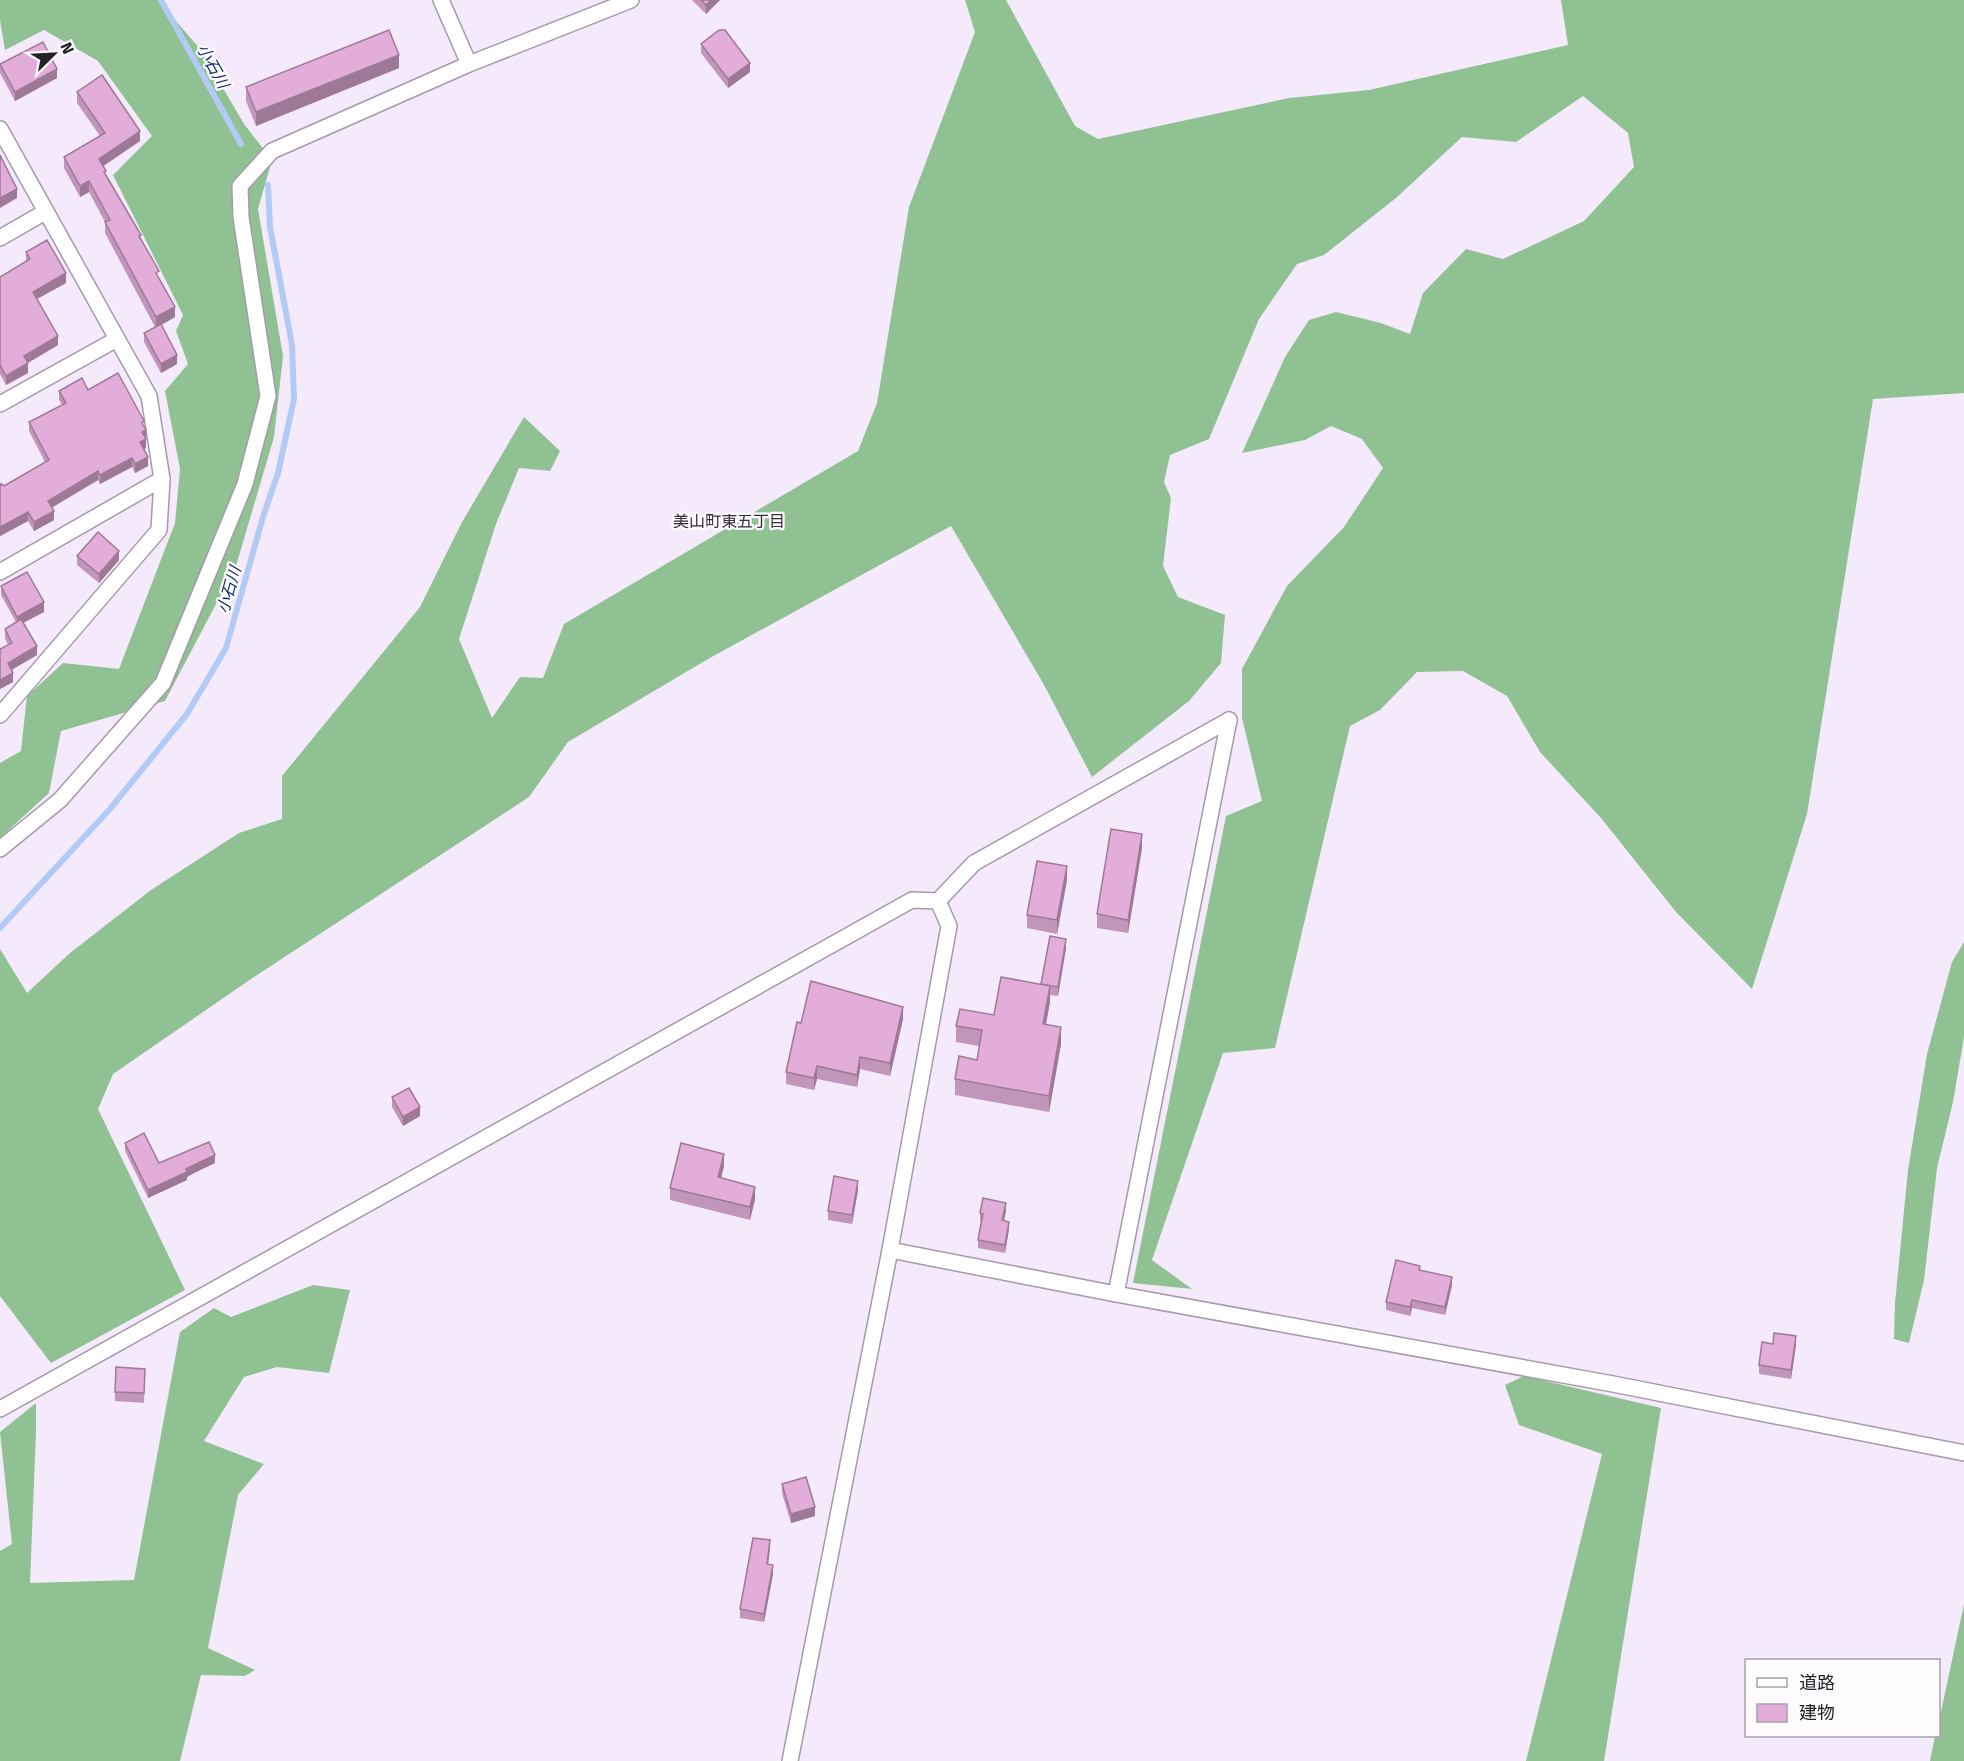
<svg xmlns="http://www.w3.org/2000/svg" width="1964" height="1761" viewBox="0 0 1964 1761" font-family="'Fira Sans','Noto Sans JP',sans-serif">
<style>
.forest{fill:#90c193}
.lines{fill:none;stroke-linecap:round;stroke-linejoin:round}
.stream{stroke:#b1cbf6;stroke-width:6}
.street-casing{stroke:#a49aaa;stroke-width:18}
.street{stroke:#fff;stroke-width:15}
.wall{fill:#c295ba}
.shaded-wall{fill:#9e7997}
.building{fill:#e2add8;stroke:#9e7997;stroke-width:1.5}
.labels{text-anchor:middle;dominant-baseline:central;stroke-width:4.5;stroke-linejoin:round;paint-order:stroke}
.water-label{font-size:16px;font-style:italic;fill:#092d6a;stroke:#fefbff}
.neighbourhood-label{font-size:16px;fill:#352d3a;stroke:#fefbff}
</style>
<rect width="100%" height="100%" fill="#f5eafc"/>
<g class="forest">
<path d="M0,0H158L200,49L244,124L272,160L258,209L283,356L274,437L236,566L165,701L61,731L49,793L0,838V763L21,751L27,696L63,663L119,669L175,523L180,469L165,391L188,364L176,331L183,315L113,175L152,136L98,61L44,30L5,50L0,20Z"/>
<path d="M965,0H1006L1075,126L1098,139L1289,98L1369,90L1568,45L1561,0H1964V393L1873,399L1807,814L1752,989L1676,912L1601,818L1540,752L1507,696L1463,671L1417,672L1380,710L1350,726L1275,1048L1223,1053L1152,1260L1192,1289L1133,1283L1226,816L1262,801L1242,718V669L1287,586L1344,527L1383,468L1362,439L1331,426L1305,440L1242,453L1285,357L1309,320L1336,312L1381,323L1410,334L1423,293L1466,249L1503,259L1584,221L1634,167L1628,133L1583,96L1516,142L1462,137L1396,198L1324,255L1297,264L1259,319L1209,439L1170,455L1164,482L1171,498L1163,566L1178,597L1225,615L1221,663L1189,701L1092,777L1043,683L951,526L708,659L568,742L529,797L251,979L113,1074L98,1109L185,1290L51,1363L0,1296V949L27,993L70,953L151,890L239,833L282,819V776L420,607L462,522L524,417L560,451L550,471L519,468L496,524L459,639L492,718L520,677L543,678L564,624L858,451L877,403L909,207L975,32Z"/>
<path d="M1964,942V1037L1953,1102L1937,1168L1924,1280L1909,1343L1894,1339L1895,1303L1908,1170L1927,1054L1952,962Z"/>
<path d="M313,1285L350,1290L329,1373L277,1367L244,1377L204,1441L264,1464L238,1495L208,1648L255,1670L245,1676L201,1675L180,1761H0V1551L12,1544L0,1432L36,1403V1432L30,1583L134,1580L180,1332L214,1308L231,1317Z"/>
<path d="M1524,1376L1661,1408L1604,1761H1526L1602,1454L1519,1425L1505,1385Z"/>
<path d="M1964,1604V1761H1930L1935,1736H1938L1939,1721Z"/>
</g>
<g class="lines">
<g class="stream">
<path d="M161,0L241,144"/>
<path d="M0,928L110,809L187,714L226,648L263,517L278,473L294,399L292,345L270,227L268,185"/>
</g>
<g class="street-casing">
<g id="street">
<path d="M441,0L469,64"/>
<path d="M0,129L149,396L162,479L159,530L0,715"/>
<path d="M0,238L45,212"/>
<path d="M0,404L117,339"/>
<path d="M0,572L162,479"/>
<path d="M0,849L60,800L163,683L245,484L268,396L241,217L240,186L272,151L469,64L631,0"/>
<path d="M890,1250L1116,1294L1613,1384L1964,1453"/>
<path d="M1116,1294L1229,720"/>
<path d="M0,1409L912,900L938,901L974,863L1229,720"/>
<path d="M790,1761L890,1250L949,926L938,901"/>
</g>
</g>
<use href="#street" class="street"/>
</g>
<g class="wall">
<path d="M692,0H720L706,14Z"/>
<path d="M701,44L750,72L728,88L701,53Z"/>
<path d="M0,64L57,78L15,101L0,73Z"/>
<path d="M399,68L256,126L246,101V87Z"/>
<path d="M77,92L140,141L103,166L106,175L141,238L175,317L161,325L177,364L161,373L144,342V333L155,327L105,233V222L89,192L80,197L64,168V157L100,136L77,103Z"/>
<path d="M26,252L66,283L37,299L58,345L28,363V373L6,385L0,374V277L26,262Z"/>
<path d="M88,390L144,427L146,430V448L144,449L148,466L135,473L132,467L100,484L98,480L52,507L54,520L34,531L28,521L0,536V483L4,486L45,462L29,431V422L62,405L59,400V391Z"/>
<path d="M77,556L119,560L99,583L77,565Z"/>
<path d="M27,572L44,602V612L23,623L37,646V655L11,670L13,673V682L0,689V649L8,645L5,638V629L16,622L1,595V586Z"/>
<path d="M1142,848L1128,933L1097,928V914Z"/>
<path d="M1067,880L1057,934L1027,928V915Z"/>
<path d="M1066,948L1058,996L1050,995V1002L1046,1024L1061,1044L1049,1112L955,1095V1079L977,1060L979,1046L956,1042V1026L994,1015L1041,984Z"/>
<path d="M903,1019L890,1076L860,1069L857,1087L817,1079L814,1090L786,1084V1072L801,1023Z"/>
<path d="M392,1097L420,1116L403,1126L392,1107Z"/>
<path d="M125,1143L159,1163H215L194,1173L187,1177V1180L148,1198L125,1151Z"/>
<path d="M724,1166L721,1178L755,1199L750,1220L670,1200V1188Z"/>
<path d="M858,1190L852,1224L828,1220V1211Z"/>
<path d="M1006,1211L1004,1221L1009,1229L1005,1253L978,1248V1240L981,1221H980V1213Z"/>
<path d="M1420,1270L1452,1285L1445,1315L1412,1308L1410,1316L1386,1310V1302Z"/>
<path d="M1773,1344L1796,1345L1791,1379L1759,1374V1365Z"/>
<path d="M145,1378L144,1403L115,1401V1392Z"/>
<path d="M782,1484L815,1516L791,1523L782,1493Z"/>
<path d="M770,1549L768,1564L773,1574L764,1622L740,1618V1609Z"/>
</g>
<g class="shaded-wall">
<path d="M711,0H720L706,14V5Z"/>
<path d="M399,55V68L256,126V112Z"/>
<path d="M750,63V72L728,88V79Z"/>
<path d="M57,69V78L15,101V92Z"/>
<path d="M140,131V141L99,169V159Z"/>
<path d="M89,181V192L80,197V186Z"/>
<path d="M17,189V198L0,208V198Z"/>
<path d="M66,273V283L33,301V292Z"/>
<path d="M175,307V317L156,328V317Z"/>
<path d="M58,336V345L24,365V356Z"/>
<path d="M177,355V364L161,373V364Z"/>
<path d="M28,363V373L6,385V376Z"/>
<path d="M146,430V439L142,432Z"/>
<path d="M146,439V448L140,452V442Z"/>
<path d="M148,457V466L135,473V464Z"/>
<path d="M132,458V467L100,484V475Z"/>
<path d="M98,471V480L48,510V501Z"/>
<path d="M54,511V520L34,531V522Z"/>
<path d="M28,512V521L0,536V527Z"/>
<path d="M119,551V560L99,583V574Z"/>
<path d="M44,602V612L17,626V617Z"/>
<path d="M37,646V655L8,672V663Z"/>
<path d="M13,673V682L0,689V680Z"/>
<path d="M1142,834V848L1128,933V920Z"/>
<path d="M1067,866V880L1057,934V920Z"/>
<path d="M1066,939V948L1058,996V987Z"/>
<path d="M1050,986V1002L1043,1040V1024Z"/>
<path d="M903,1007V1019L890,1076V1063Z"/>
<path d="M1061,1027V1044L1049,1112V1096Z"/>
<path d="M860,1057V1069L857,1087V1075Z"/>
<path d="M817,1066V1079L814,1090V1078Z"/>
<path d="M420,1107V1116L403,1126V1117Z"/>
<path d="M724,1154V1166L718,1190V1177Z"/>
<path d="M215,1155V1163L194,1173L187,1177V1180L148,1198V1190L194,1165Z"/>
<path d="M858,1181V1190L852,1224V1215Z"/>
<path d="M755,1187V1199L750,1220V1207Z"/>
<path d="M1006,1203V1211L1002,1228V1220Z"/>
<path d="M1009,1222V1229L1005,1253V1245Z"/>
<path d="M1452,1277V1285L1445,1315V1307Z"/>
<path d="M1412,1300V1308L1410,1316V1307Z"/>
<path d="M1796,1336V1345L1791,1379V1370Z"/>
<path d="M815,1507V1516L791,1523V1514Z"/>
<path d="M770,1540V1549L767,1572V1564Z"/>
<path d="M773,1565V1574L764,1622V1614Z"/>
</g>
<g class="building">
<path d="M701,0H711L706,5Z"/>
<path d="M389,30L399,55L256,112L246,87Z"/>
<path d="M719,30H725L750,63L728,79L701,44Z"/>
<path d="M43,42L57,69L15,92L0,64Z"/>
<path d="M102,75L140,131L99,159L106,171L104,172L141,235L139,236L159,271L156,273L175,307L156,317L105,222L110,220L89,181L80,186L64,157L105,133L77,92Z"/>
<path d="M0,155L17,189L0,198Z"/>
<path d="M47,240L66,273L33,292L58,336L24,356L28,363L6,376L0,365V277L30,259L26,252Z"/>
<path d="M161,324L177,355L161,364L144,333Z"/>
<path d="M118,373L144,421L142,423L146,430L142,432L146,439L140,442L148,457L135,464L132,458L100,475L98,471L48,501L54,511L34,522L28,512L0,527V483L1,485L2,484L4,486L49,460L29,422L66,403L59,391L82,378L88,390Z"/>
<path d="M98,532L119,551L99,574L77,556Z"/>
<path d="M27,572L44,602L17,617L1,586Z"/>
<path d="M21,619L37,646L8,663L13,673L0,680V649L12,643L5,629Z"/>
<path d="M1111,829L1142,834L1128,920L1097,914Z"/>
<path d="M1037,861L1067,866L1057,920L1027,915Z"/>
<path d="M1050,936L1066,939L1058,987L1041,984Z"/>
<path d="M1001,977L1050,986L1043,1024L1061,1027L1049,1096L955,1079L959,1056L977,1060L982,1030L956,1026L960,1009L994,1015Z"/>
<path d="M811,981L903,1007L890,1063L860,1057L857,1075L817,1066L814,1078L786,1072L797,1022L801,1023Z"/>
<path d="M409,1088L420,1107L403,1117L392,1097Z"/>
<path d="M144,1133L159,1163L209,1142L215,1155L194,1165L186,1169L187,1172L148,1190L125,1143Z"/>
<path d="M681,1143L724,1154L718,1177L755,1187L750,1207L670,1188Z"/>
<path d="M834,1176L858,1181L852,1215L828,1211Z"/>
<path d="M983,1198L1006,1203L1002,1220L1009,1222L1005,1245L978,1240L983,1214L980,1213Z"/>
<path d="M1396,1260L1420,1266L1419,1270L1452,1277L1445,1307L1412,1300L1410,1307L1386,1302Z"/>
<path d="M1774,1333L1796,1336L1791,1370L1759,1365L1762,1342L1773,1344Z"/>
<path d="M116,1367L145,1369L144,1393L115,1392Z"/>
<path d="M806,1477L815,1507L791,1514L782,1484Z"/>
<path d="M753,1538L770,1540L767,1564L773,1565L764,1614L740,1609Z"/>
</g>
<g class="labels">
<g class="water-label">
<text transform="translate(213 66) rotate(61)">小石川</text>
<text transform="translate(229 590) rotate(-74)">小石川</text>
</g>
<g class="neighbourhood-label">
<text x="729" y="521">美山町東五丁目</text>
</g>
</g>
<rect x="1745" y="1659" width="195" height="78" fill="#fefbff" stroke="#a7a3a9" stroke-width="1.5"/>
<rect x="1757" y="1678" width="30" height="9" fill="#ffffff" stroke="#a7a3a9" stroke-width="1.5"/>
<text x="1799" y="1689" font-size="18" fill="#242027">道路</text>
<rect x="1757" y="1704" width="30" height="18" fill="#e2add8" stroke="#a7a3a9" stroke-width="1.5"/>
<text x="1799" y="1719" font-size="18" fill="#242027">建物</text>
<g transform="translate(54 54) rotate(66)" stroke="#fefbff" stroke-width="4.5" paint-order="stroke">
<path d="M0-4.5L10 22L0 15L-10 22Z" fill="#242027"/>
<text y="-9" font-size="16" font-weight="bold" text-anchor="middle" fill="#242027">N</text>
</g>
</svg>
